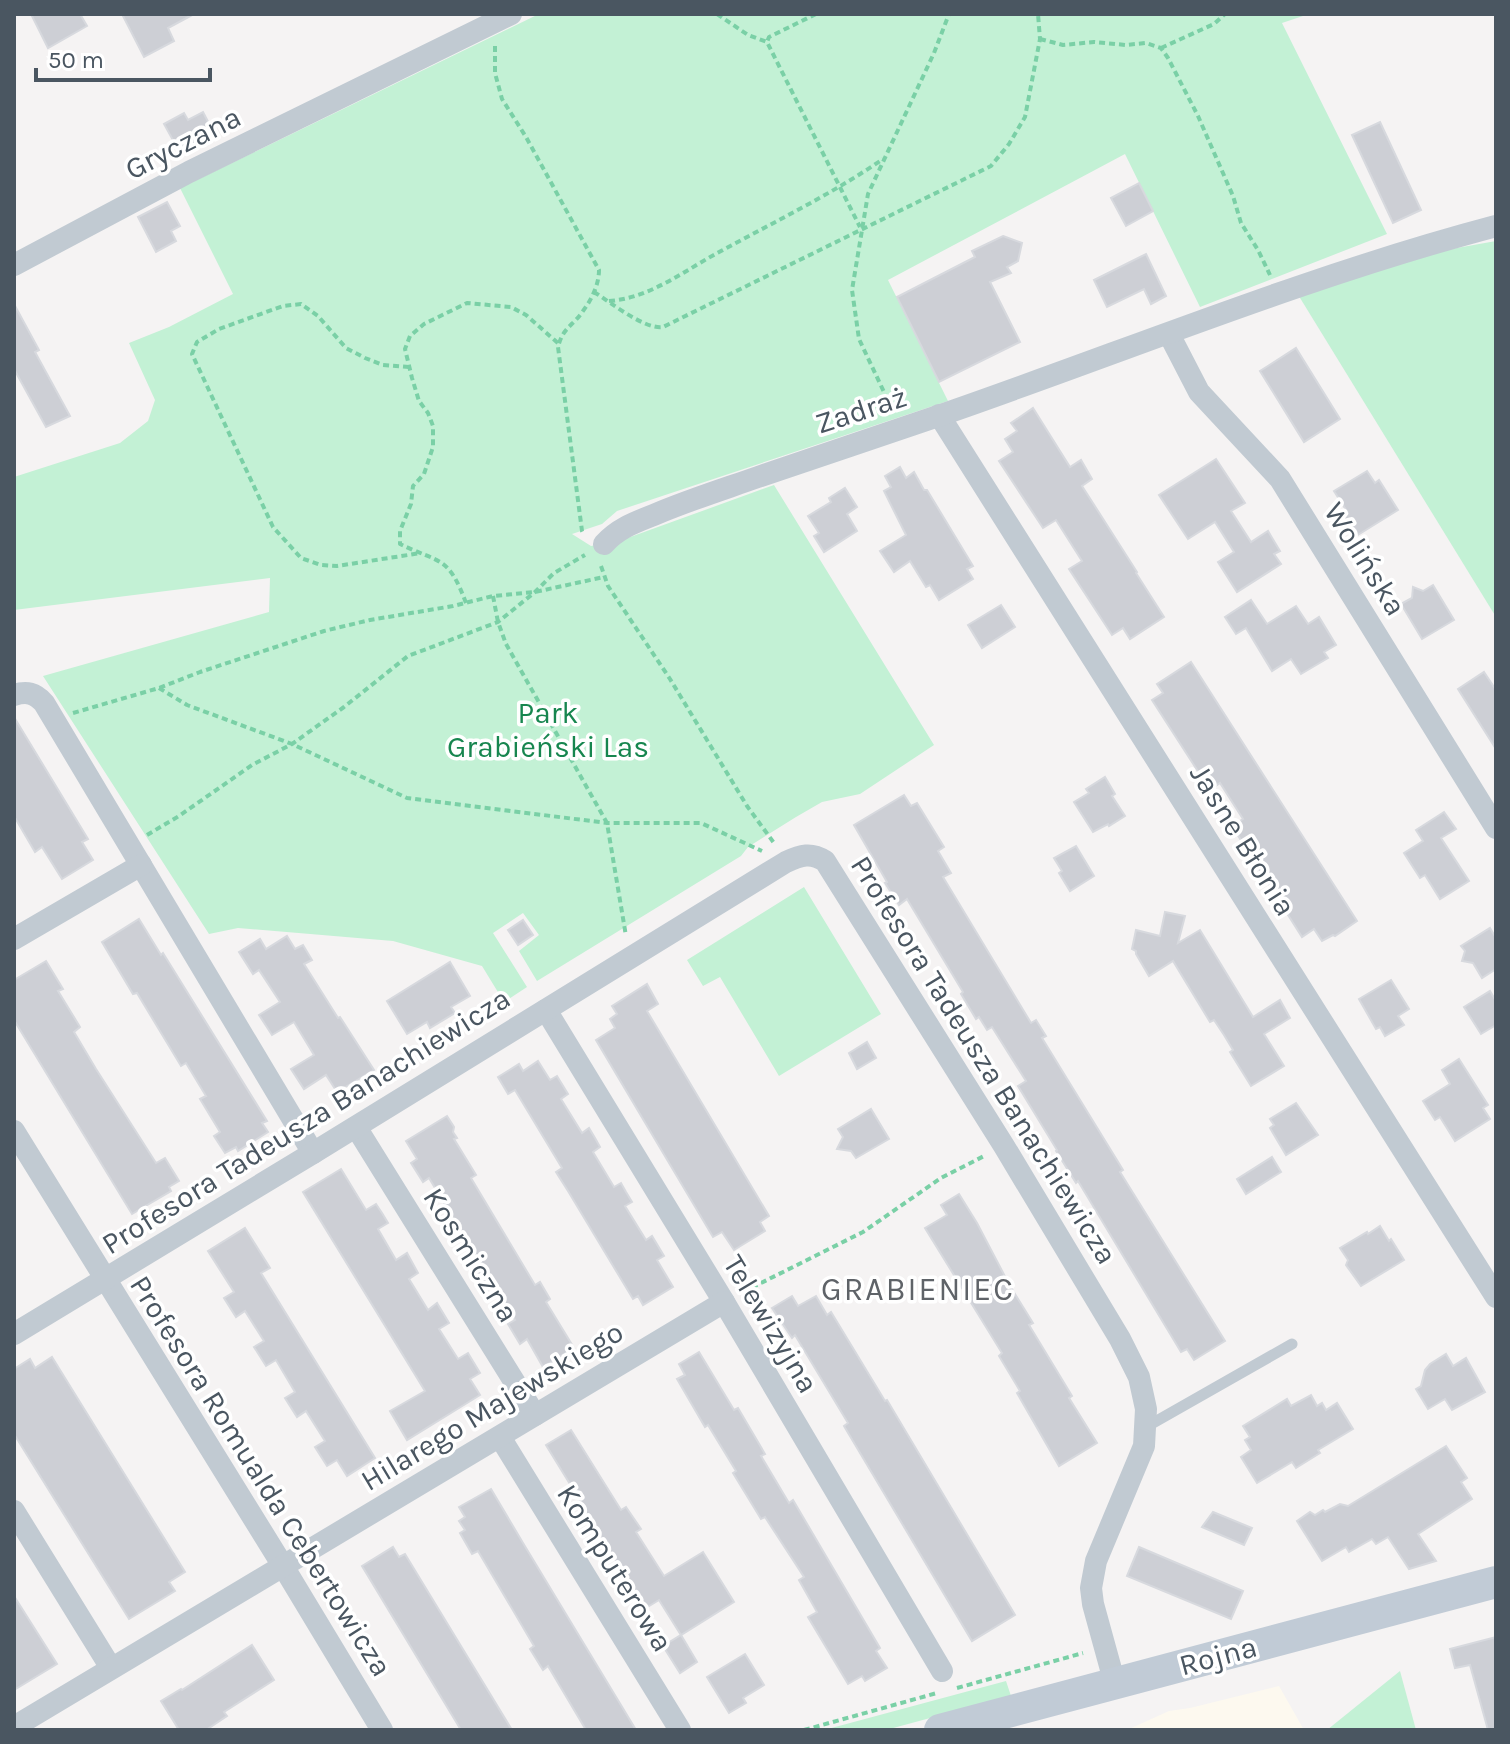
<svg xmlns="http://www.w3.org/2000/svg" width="1510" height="1744" viewBox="0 0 1510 1744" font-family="Karla,sans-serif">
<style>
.commercial{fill:#fdf9ef}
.green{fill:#c3f1d5}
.building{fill:#cdcfd5;stroke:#d7d9de;stroke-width:2}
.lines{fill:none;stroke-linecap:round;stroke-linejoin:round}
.path{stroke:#7ad0a6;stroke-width:4;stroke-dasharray:6 4;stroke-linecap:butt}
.lane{stroke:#c1cad2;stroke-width:11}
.street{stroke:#c1cad2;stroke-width:22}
.secondary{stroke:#c1cbd6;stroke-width:32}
.labels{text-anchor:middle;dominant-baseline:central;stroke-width:7;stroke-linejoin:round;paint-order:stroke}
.street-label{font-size:30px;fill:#4a5661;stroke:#fff}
.park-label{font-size:30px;fill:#17864f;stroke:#fff}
.neighbourhood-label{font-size:32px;letter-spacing:2px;fill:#5f6368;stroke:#fff}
</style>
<rect width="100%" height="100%" fill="#f5f3f3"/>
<path class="commercial" d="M1279,1686L1304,1730H1127L1169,1711L1190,1708Z"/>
<g class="green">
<path d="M539,14H1309L1282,23L1387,234L1200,307L1125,154L888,280L948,401L617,511L602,524L572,534L591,546L622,540L774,485L934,745L860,794L822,802L796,817L748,847L741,856L537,981L519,951L539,935L523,913L493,933L527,987L504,1002L482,966L393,941L238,928L209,934L43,676L269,612L270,578L14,610V477L120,443L148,421L155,400L129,343L169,327L233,294L180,188Z"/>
<path d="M1496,241V617L1297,293L1423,254Z"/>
<path d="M804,887L881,1014L779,1076L720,977L703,986L687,960Z"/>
<path d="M1400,1671L1416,1730H1327Z"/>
<path d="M1006,1681L1011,1696L886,1730H824Z"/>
</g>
<g class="building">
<path d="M31,14H80L87,26L48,48Z"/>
<path d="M122,14H194L168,28L174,41L144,57Z"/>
<path d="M203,112L215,135L180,153L164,124L184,113L188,120Z"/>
<path d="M1380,122L1421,210L1393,223L1352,135Z"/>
<path d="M1139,183L1153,211L1126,226L1111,198Z"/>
<path d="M167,202L180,226L171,231L176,241L156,252L138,217Z"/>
<path d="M1003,236L1022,243L1018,261L1007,267L1011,273L990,282L1020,342L939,382L897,297L975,257L972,251Z"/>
<path d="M1146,254L1166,296L1151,304L1144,289L1107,307L1094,280Z"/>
<path d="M14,304L39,350L35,352L70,416L46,427L14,369Z"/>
<path d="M1296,348L1340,419L1304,442L1260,371Z"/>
<path d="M1033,408L1070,467L1081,460L1092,479L1082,486L1137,572L1136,573L1164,617L1130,639L1123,628L1112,635L1069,569L1082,561L1056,520L1043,528L999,461L1013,452L1005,439L1017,431L1011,423Z"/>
<path d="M1216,459L1245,503L1231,511L1251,542L1268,531L1280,551L1274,554L1281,564L1237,592L1218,562L1234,552L1215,522L1188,539L1159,495Z"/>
<path d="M900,467L906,478L914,472L924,490H927L973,566L967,569L973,579L939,600L930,585L926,587L910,561L894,572L880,551L906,535L884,491L891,487L885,476Z"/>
<path d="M1367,471L1375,483L1379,480L1398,510L1353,538L1340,518L1348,513L1334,491Z"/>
<path d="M845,488L857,507L847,514L857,531L824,552L814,536L819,533L808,516L831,502L829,498Z"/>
<path d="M1433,585L1454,620L1422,639L1401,604L1412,598L1413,587L1423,591Z"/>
<path d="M1251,600L1267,624L1296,606L1308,624L1319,617L1336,645L1324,652L1328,658L1301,674L1291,659L1272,671L1246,628L1236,634L1225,617Z"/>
<path d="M1001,605L1015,627L982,648L968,625Z"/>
<path d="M1191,662L1357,921L1335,936L1333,935L1322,941L1314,929L1302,937L1232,826L1243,819L1220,783L1210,790L1152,700L1163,693L1157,684Z"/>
<path d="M1484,672L1496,690V749L1458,689Z"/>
<path d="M14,717L88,839L82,842L93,860L62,879L42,847L35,852L14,816Z"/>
<path d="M1105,777L1115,794L1112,796L1125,816L1109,826L1108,824L1093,832L1074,802L1089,793L1086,789Z"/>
<path d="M904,795L911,806L917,803L944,847L938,851L951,873L943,877L1031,1023L1036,1020L1046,1036L1042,1038L1123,1170L1120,1172L1225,1341L1194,1360L1187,1349L1181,1352L1078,1181L1076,1183L1056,1151L1057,1150L1018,1086L1026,1081L992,1027L987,1030L979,1017L976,1019L961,994L963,992L907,899L899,905L885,883L887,882L854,825Z"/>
<path d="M1444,812L1456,829L1441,838L1469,881L1440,899L1425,875L1420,878L1404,853L1423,841L1416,830Z"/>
<path d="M1076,846L1094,876L1070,891L1059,873L1062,871L1054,858Z"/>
<path d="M1165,912L1185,916L1178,943L1200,930L1253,1017L1280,1000L1290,1018L1264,1034L1284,1066L1251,1086L1230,1052L1233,1050L1224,1035L1214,1020L1210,1022L1173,961L1149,976L1136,954V951L1132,949L1136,930L1160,936Z"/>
<path d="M139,919L161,955L163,953L267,1121L262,1123L268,1132L238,1151L236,1147L225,1153L214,1136L220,1132L200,1099L206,1096L186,1063L181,1066L137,993L133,994L102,942Z"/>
<path d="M523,920L533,935L518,945L508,930Z"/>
<path d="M1490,928L1496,938V969L1482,978L1473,963L1462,961L1465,951L1461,946Z"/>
<path d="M287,936L295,949L303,945L312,960L304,964L338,1018L340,1017L374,1070L337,1092L326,1075L304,1089L291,1069L314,1055L294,1022L272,1035L259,1015L280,1002L259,970L253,974L239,952L260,939L266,949Z"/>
<path d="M46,961L63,989L58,991L80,1027L74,1032L96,1069L156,1163L165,1158L179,1181L169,1187L171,1191L132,1214L14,1020V980Z"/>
<path d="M450,962L470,996L451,1007L455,1013L430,1028L427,1022L407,1034L387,1001Z"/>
<path d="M1391,980L1409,1009L1398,1016L1404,1025L1385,1036L1380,1027L1376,1029L1359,999Z"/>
<path d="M647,984L658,1004L647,1011L769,1216L760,1222L765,1231L734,1250L722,1232L713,1237L596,1040L615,1028L610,1019L617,1014L612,1006Z"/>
<path d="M1490,991L1496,1001V1025L1481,1034L1464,1007Z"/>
<path d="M867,1042L876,1058L857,1069L849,1053Z"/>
<path d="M1459,1059L1488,1105L1483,1108L1490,1119L1455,1141L1440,1117L1435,1120L1423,1101L1450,1084L1442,1070Z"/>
<path d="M538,1061L550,1080L557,1076L568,1094L561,1099L582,1133L589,1128L595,1138L600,1147L593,1152L614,1187L621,1183L626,1192L632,1202L625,1206L646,1240L652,1236L664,1256L657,1260L673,1287L643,1305L638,1296L633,1299L568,1191L556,1172L562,1168L515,1090L508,1094L498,1077L519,1064L523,1071Z"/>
<path d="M1296,1103L1318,1135L1286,1155L1270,1128L1274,1125L1270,1119Z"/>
<path d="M871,1109L889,1139L856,1158L851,1151L837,1149L843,1137L838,1129Z"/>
<path d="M447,1116L454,1127L453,1132L457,1138L454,1139L476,1175L471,1178L535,1285L540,1282L550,1299L546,1302L574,1348L543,1367L527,1339L520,1344L508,1324L515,1320L495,1286L488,1290L482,1281L476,1271L483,1266L462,1232L455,1236L449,1227L444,1218L450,1213L429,1178L423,1182L411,1163L417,1159L406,1141Z"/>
<path d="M1272,1157L1281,1172L1246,1194L1237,1179Z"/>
<path d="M341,1169L366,1210L376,1204L382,1213L388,1223L378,1229L396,1260L407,1253L418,1273L409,1279L428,1310L437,1303L449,1323L439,1329L458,1359L468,1353L480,1373L470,1379L480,1395L407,1440L390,1411L425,1391L303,1192Z"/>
<path d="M959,1194L977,1223L1010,1286L1033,1323L1029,1325L1072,1396L1069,1398L1097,1443L1059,1466L1017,1393L1020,1391L999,1356L1002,1353L925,1228L947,1215L941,1205Z"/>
<path d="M1380,1226L1389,1241L1391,1239L1404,1260L1361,1286L1346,1265L1348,1260L1340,1248L1367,1232L1368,1234Z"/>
<path d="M245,1228L270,1268L261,1273L375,1458L347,1476L337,1460L327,1466L315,1447L325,1441L306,1411L297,1417L285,1398L295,1392L276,1360L266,1366L254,1347L264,1341L245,1311L236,1317L224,1298L234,1292L208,1251Z"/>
<path d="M792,1296L798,1306L816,1296L827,1315L831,1312L885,1401L887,1400L1015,1615L972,1641L844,1426L848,1423L795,1335L792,1338L772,1308Z"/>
<path d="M699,1352L734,1410L738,1408L765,1454L761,1456L789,1503L793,1500L880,1648L876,1651L887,1668L865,1681L862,1676L848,1684L808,1617L817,1612L799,1580L804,1577L765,1517L761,1519L733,1473L736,1471L708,1425L705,1427L677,1379L685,1375L679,1364Z"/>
<path d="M1446,1354L1453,1366L1466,1358L1485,1392L1452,1410L1445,1399L1428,1409L1416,1389L1421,1386L1425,1370L1430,1364Z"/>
<path d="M52,1357L185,1572L169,1582L175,1591L129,1619L14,1434V1369L30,1359L35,1368Z"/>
<path d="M1311,1395L1317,1406L1322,1403L1326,1410L1337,1403L1353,1429L1318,1450L1320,1453L1296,1468L1292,1462L1257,1483L1241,1457L1251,1450L1245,1440L1250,1437L1243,1426L1287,1399L1291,1406Z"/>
<path d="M571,1430L621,1510L626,1507L641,1529L636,1532L664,1576L703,1552L734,1602L681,1635L659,1600L646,1608L580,1504L581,1502L546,1445Z"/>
<path d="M1446,1446L1467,1478L1461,1482L1472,1499L1418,1534L1436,1561L1409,1569L1388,1537L1376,1544L1372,1539L1349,1552L1346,1547L1322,1561L1297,1521L1310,1512L1315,1515L1323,1510L1325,1512L1340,1504L1348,1506Z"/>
<path d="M491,1489L523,1543L636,1730H586L548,1666L543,1670L530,1649L534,1646L478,1551L472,1554L460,1533L465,1530L459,1521L465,1517L459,1507Z"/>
<path d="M1213,1512L1252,1528L1244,1545L1202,1527Z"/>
<path d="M393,1547L399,1557L405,1554L512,1730H461L362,1566Z"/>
<path d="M1139,1547L1243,1591L1231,1619L1127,1576Z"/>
<path d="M14,1596L57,1664L14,1690Z"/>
<path d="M681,1635L697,1662L680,1673L663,1646Z"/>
<path d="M1496,1637V1730H1488L1470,1665L1455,1668L1450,1649Z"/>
<path d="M252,1645L274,1680L224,1712L227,1716L206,1730H179L161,1701L181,1689L182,1690Z"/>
<path d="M745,1654L764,1685L743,1698L746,1703L729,1713L707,1677Z"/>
</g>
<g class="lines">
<g class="path">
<path d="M717,14L748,35L767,42"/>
<path d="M816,14L769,37L767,42L860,227"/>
<path d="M1040,39L1063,45L1094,42L1126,45L1146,43L1161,48L1168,58L1198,116L1233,196L1241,223L1258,250L1270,275"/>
<path d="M495,46V73L502,99L526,137L599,270C599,284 592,299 583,311C573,326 563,327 558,347L582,531L584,535"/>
<path d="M1161,48L1214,24L1225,14"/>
<path d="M594,292C610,302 645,330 663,327L991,166L1009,144L1025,117L1040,39L1038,14"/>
<path d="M609,301C651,298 685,270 721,251C776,221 832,194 883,159"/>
<path d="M409,367L383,365L365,358L346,348L318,316L301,304L283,306L219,329L197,342L192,354L273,527L301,558L321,565L337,566L421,553"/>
<path d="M892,409L859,339L852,290L868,194L934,53L949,14"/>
<path d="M601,566L608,586L670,679L747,806L774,843"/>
<path d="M493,596L498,622L506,644L607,823L626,936"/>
<path d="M466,603C448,555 441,564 400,544V531L411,504L413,486L424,474L433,447V426L428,413L419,401L412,378L405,349L410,336L424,324L467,303L511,307L526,315L559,344"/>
<path d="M159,688L187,705L292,744L407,798L607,823H701L762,851"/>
<path d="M73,713L159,688L200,672L324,631L370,620L453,606L493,596L535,592L604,577"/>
<path d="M147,835L179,816L252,765L292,744L344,707L408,656L498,622L535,592L554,573L585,555"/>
<path d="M743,1292L863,1232L941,1178L986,1155"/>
<path d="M957,1688L1083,1653"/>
<path d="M804,1730L937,1693"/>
</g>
<path class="lane" d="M1146,1427L1292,1344"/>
<g class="street">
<path d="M14,265L189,172L511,14"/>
<path d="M1169,334L1199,392L1280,479L1496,828"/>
<path d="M939,415L1496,1297"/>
<path d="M604,544C618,528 636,522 656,514C689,500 724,489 758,477C819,456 880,436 941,415C1126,351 1307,276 1496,226"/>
<path d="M14,695C27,691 35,693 44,703L313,1153"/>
<path d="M14,939L141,865"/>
<path d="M546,1010L724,1302L942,1671"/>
<path d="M356,1127L535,1415"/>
<path d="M14,1131L283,1566L382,1730"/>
<path d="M14,1334L313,1153L786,862C801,855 811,852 825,861L1004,1146L1120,1339L1139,1377L1146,1409L1144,1446L1096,1561L1091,1588L1093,1604L1115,1684"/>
<path d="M500,1437L680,1730"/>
<path d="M14,1511L111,1668"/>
<path d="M14,1727L724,1302"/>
</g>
<path class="secondary" d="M940,1730L1496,1582"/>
</g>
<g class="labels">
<g class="street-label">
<text transform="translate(183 143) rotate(-27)">Gryczana</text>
<text transform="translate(861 410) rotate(-18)">Zadraż</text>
<text transform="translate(1365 559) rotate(58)">Wolińska</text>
<text transform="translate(1243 840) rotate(58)">Jasne Błonia</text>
<text transform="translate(984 1060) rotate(58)">Profesora Tadeusza Banachiewicza</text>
<text transform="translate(306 1121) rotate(-32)">Profesora Tadeusza Banachiewicza</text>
<text transform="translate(471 1255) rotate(58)">Kosmiczna</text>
<text transform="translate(771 1324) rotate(59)">Telewizyjna</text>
<text transform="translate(492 1406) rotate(-31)">Hilarego Majewskiego</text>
<text transform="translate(261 1476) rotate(58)">Profesora Romualda Cebertowicza</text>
<text transform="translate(615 1568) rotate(58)">Komputerowa</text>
<text transform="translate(1218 1656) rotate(-15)">Rojna</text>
</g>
<g class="park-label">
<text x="548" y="713">Park<tspan x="548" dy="34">Grabieński Las</tspan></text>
</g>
<g class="neighbourhood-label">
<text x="918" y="1289">GRABIENIEC</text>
</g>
</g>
<rect width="1510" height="1744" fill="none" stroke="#4a5661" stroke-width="32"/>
<path d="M36 68v12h174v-12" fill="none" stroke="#4a5661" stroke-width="4"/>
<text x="48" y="68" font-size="24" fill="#4a5661" stroke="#ffffff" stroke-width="6" paint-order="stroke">50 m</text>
</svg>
